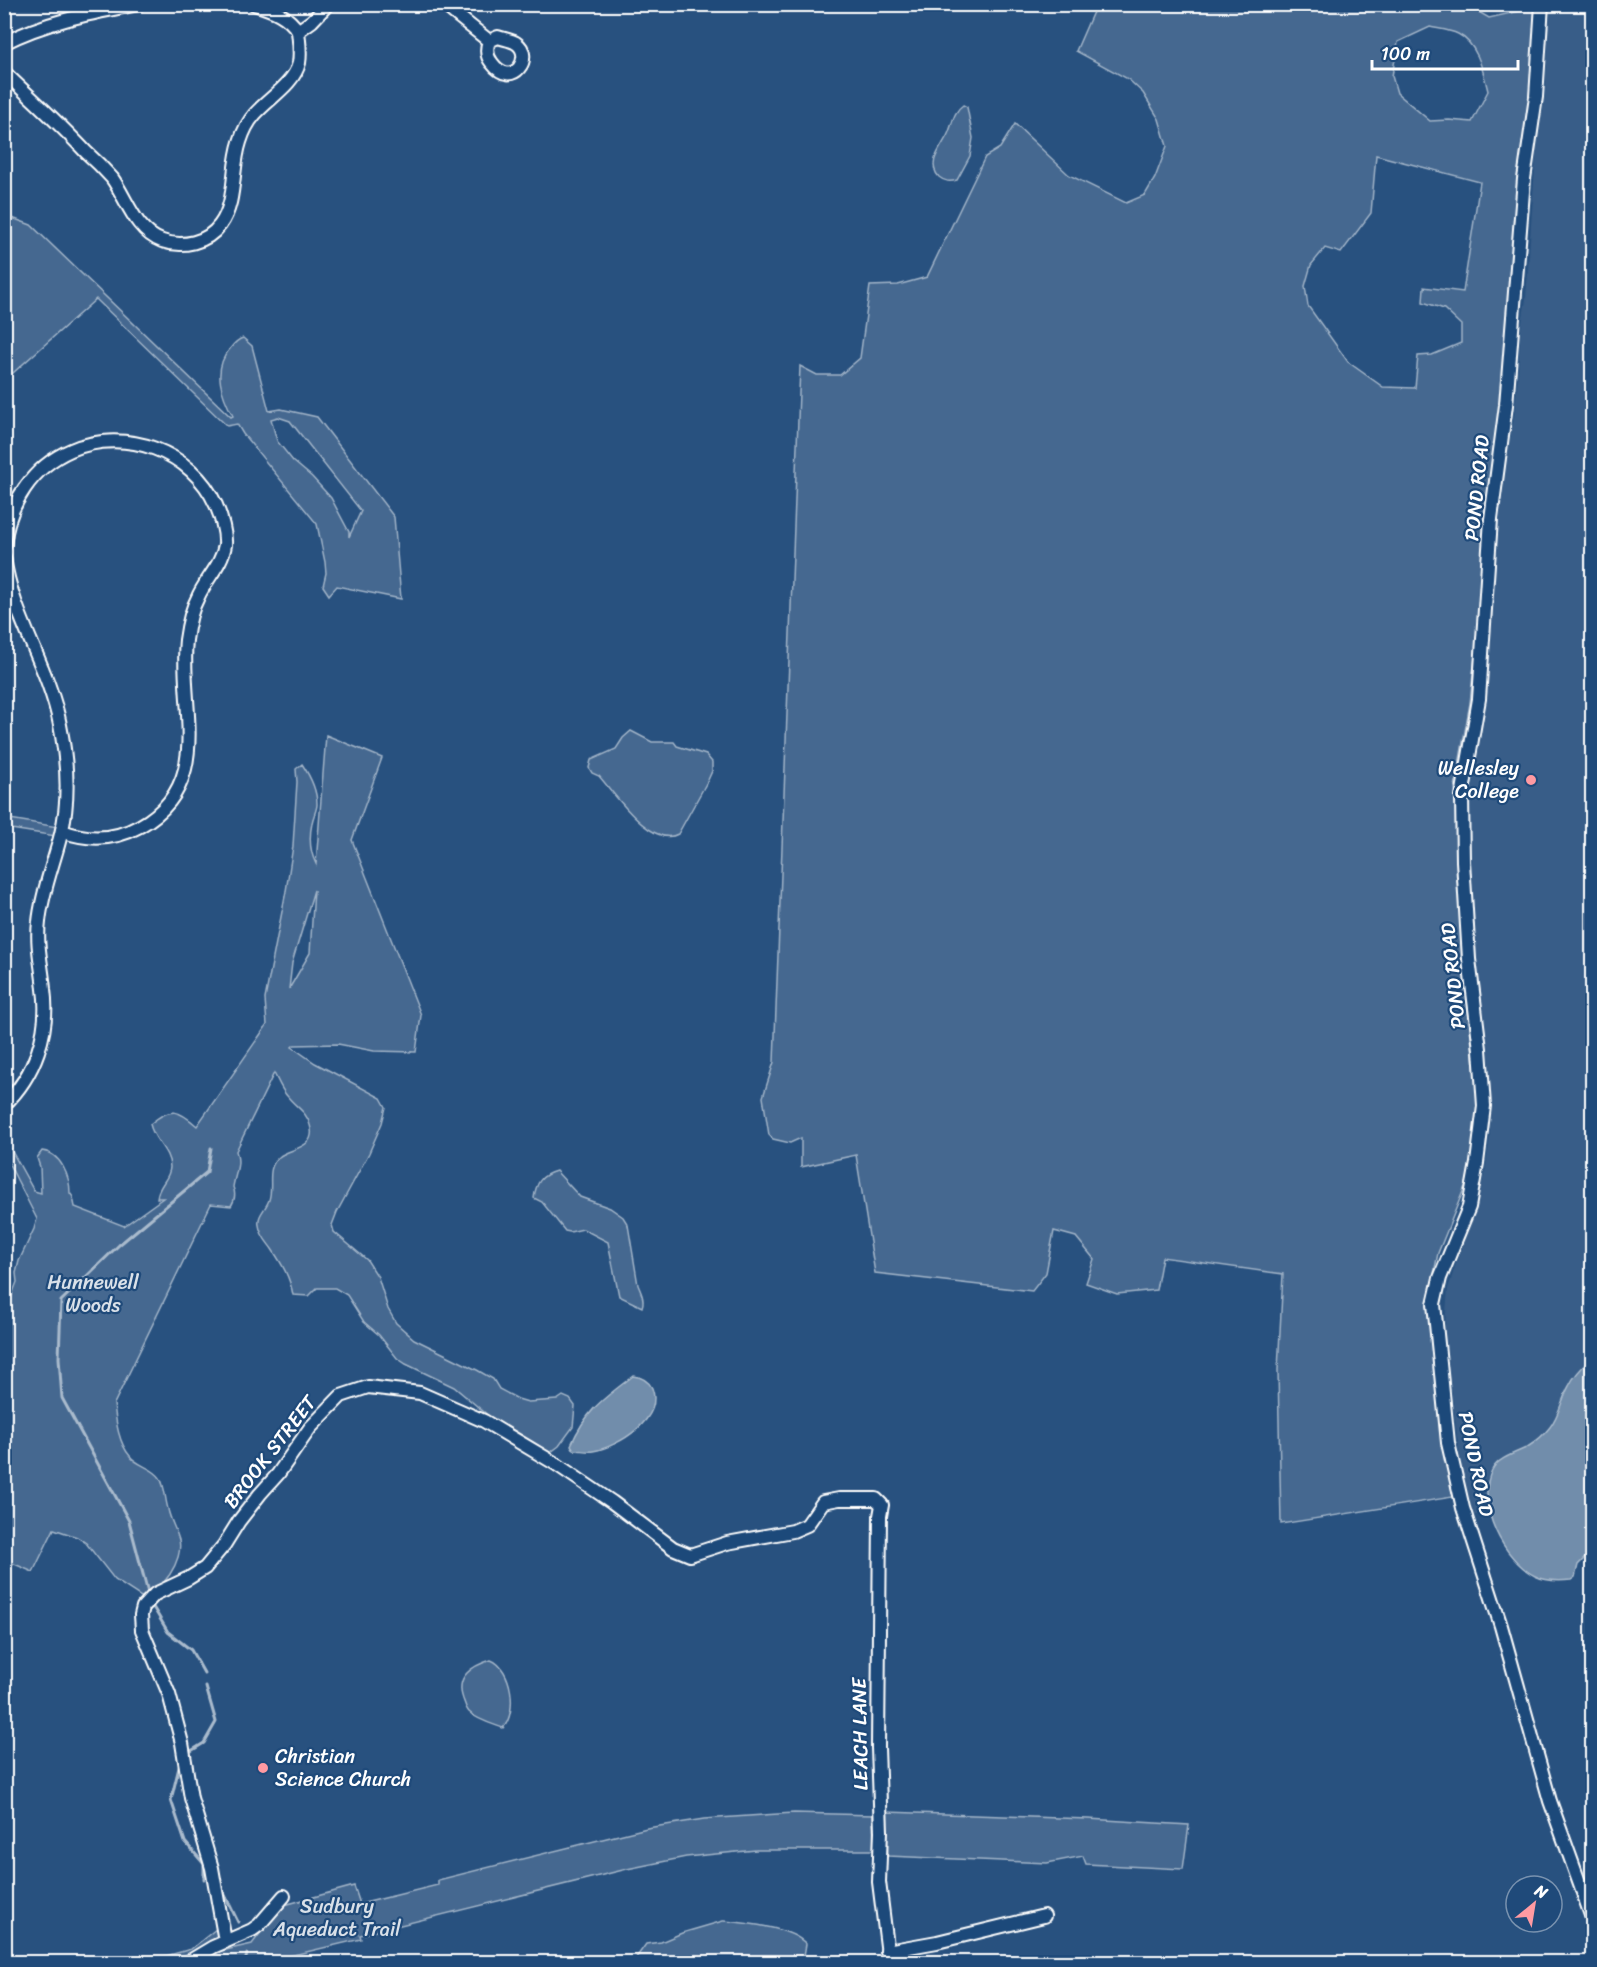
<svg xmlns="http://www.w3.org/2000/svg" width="1597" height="1967" viewBox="0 0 1597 1967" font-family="Sriracha,sans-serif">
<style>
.built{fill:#375d88}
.green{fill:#446890;stroke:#a2b4c8;stroke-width:1.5;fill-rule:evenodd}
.water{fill:#718dab;stroke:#aabbcd;stroke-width:1.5}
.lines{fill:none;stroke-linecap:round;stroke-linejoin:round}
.stream{stroke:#aabbcd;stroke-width:3}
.minor-casing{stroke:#fff;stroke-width:16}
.minor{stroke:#1f4a7a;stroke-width:12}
.poi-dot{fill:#ff9aa2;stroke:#1f4a7a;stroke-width:2}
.labels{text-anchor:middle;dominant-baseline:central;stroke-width:4.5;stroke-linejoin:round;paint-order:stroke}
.street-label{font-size:20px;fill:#fff;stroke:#1f4a7a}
.poi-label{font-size:20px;fill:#fff;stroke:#1f4a7a;text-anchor:end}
.park-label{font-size:20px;fill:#dae1e9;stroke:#1f4a7a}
</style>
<rect width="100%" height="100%" fill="#28517f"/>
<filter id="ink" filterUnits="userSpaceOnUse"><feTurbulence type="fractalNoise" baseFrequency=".0167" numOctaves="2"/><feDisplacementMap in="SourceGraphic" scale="12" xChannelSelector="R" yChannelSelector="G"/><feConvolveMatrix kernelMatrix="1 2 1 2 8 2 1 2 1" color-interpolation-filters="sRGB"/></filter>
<g filter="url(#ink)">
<path class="built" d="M1550,5H1592V1363L1567,1415L1488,1501L1489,1511L1473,1516L1461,1467L1444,1336L1448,1289L1485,1172L1490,1135L1486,1066L1474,948L1463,802L1479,746L1502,479L1514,417L1518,373L1520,334L1526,299L1536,152L1545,92Z"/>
<g class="green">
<path d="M1465,4L1489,18L1529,9V5H1537L1529,99L1518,181L1502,400L1470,703L1455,787L1466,989L1478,1104L1468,1179L1438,1253L1430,1294L1443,1441L1453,1497L1281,1524L1278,1370L1283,1274L1162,1257L1156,1290L1117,1294L1086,1283L1094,1259L1076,1237L1054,1231L1046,1273L1032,1291L875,1273L856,1155L801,1167V1138L790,1143L773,1139L769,1135L763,1097L774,1062L800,366L817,375H840L860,358L870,286L898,285L927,277L985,157L1000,148L1015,124L1069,175L1126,203L1145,195L1155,178L1167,146L1159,119L1143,93L1128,79L1076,51L1096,5ZM1430,27C1439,29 1450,30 1458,34C1478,44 1483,71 1488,91L1472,122L1449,120L1430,121L1397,93L1392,76L1398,42ZM1376,155L1480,182L1463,292L1424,287L1423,302L1444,309L1461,325V343L1432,355L1418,356L1415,388L1383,387L1348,362L1308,306L1305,286L1311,265L1325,248L1341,253L1371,213Z"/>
<path d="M963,105L967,107L973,138L970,156L957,180C950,182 945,182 939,177C926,163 942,147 948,134C953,123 953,112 963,105Z"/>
<path d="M4,215L31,225L231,417L233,416C222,396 212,370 229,350C233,345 236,340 243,338L252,346L269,411L281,409L317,417L394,517L401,599L337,586L329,595L323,586L326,573L325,562L317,524L243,434L237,424L227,426L96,299L5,380ZM278,417L290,421L361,511L349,537V532L331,498L312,477L293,461L277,441L271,419Z"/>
<path d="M631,731L652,742H674L677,746L706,755L712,762V771L708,780L678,834C652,849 614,793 599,776L592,773L589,768L591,760L616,749L623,738Z"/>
<path d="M326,735L382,758L352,840L421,1015L416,1052L374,1051L338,1044L294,1045L292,1047L315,1063L381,1098L386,1107L382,1123L369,1153L337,1212L332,1225L334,1232L367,1260L378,1277L388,1309L396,1323L414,1339L477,1370L493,1379L499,1389L518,1399L528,1402L557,1400L563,1396L570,1399L575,1406L573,1427L559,1446L551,1452L537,1456L454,1387L406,1364L397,1358L379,1335L364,1322L347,1295L335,1288H317L309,1296L293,1295C290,1277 282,1264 272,1249C267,1242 260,1235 259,1225C257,1215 266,1209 269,1200C274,1185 265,1169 279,1157C289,1148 318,1149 310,1125C307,1112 296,1107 288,1097C282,1091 278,1081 274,1073L236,1151C241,1163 235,1174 233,1187C236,1194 235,1200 231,1206L211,1204L114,1404C116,1421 118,1442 130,1456C137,1466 153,1467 160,1478C165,1486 165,1499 168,1509C170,1520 176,1529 179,1540C184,1560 162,1593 141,1597L115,1580L86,1543L77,1537L54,1529L33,1572L5,1560V1313L17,1282L16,1273L19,1261L34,1229L37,1219L5,1156L4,1137L34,1191L41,1193L40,1167L37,1158L42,1151C61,1153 70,1177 70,1193L73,1197L75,1207L124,1226L163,1198H157C158,1185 170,1179 170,1167C170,1151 153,1140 150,1124C171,1106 179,1110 197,1126L267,1025L265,999L286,891L293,846L297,782L296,769L302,764C310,776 317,790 317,804C317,810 313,816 312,823C309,837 310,852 316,864ZM314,890L310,953L289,989L292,963Z"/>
<path d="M4,818L64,828L62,837L5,828Z"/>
<path d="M556,1171L580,1197L610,1208L623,1217L628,1225L638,1285C641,1292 645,1300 642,1307L619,1296L608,1242L583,1229L570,1232L565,1231L542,1202L534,1198C536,1183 541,1175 556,1171Z"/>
<path d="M491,1660C512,1668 518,1712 503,1728C492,1724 477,1720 469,1712C466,1709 465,1704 463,1699C455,1677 471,1666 491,1660Z"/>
<path d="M886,1812L1088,1819L1189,1825L1183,1869L1086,1864L1083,1856L1047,1863L888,1856Z"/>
<path d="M794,1813L873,1815L874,1850H756L686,1857L627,1869L360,1935L361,1939L264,1962H202L217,1952L252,1944L281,1906L354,1886L360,1904L438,1885V1880L647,1828L704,1819Z"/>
<path d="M723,1921C745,1923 791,1927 806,1944L803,1962H633L646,1944L661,1942L682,1933Z"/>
<path d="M216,1929L218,1936L181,1962H145L191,1949Z"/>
</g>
<g class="water">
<path d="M1592,1358V1551L1578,1565L1575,1577L1571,1580C1561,1581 1545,1581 1535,1576C1504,1560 1475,1505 1492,1470C1497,1459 1515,1453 1526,1448C1534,1443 1544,1435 1550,1427C1559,1416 1562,1398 1569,1386C1574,1375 1583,1366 1592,1358Z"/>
<path d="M633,1376C642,1377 648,1380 652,1388C664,1419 618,1447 593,1451C587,1452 580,1450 574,1450L571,1445C587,1409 603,1399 633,1376Z"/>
</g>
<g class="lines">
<g class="stream">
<path d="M148,1593L129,1521L62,1398L59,1358L61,1301L119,1245L207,1172L211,1148"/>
<path d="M153,1607L168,1632L191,1650L204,1673"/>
<path d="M191,1751L204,1743L216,1722L206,1687"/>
<path d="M180,1763L171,1800L185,1842L204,1864V1879"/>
<path d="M222,1889L238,1922"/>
<path d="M245,1962L247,1954"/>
</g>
<g class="minor-casing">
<g id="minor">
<path d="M254,4C272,10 287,14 298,31"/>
<path d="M443,4L489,41L498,37C503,39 511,40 516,43C535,55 513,91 492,63C486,56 486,49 489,41"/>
<path d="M1542,4L1536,97L1524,179L1506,405L1491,519L1479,699L1462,797L1463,861L1469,959L1480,1049L1484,1106L1477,1163L1469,1207L1440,1278L1434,1304L1448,1443L1463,1508L1501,1626L1550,1801L1592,1918"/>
<path d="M4,43C47,21 93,13 139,4"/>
<path d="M4,72C32,99 60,124 86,152C95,160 104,169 112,178C127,199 135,231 162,241C182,248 207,243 220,225C237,202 231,169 240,142C243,132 248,122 255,114C269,98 294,84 299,63C301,52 299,41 298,31L312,21L328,4"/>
<path d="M4,546C8,504 32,467 71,450C125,427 192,451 216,505C221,517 226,531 225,545C222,564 206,579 198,597C191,610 188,625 186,640C179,706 215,784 140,826C115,840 89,841 62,831"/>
<path d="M4,557C12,616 49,667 60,725C67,760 70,799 61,834C54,863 42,891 39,922C36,945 42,966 44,989C50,1032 35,1075 4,1105"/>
<path d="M225,1941L212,1868L191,1798L182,1743L169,1694L142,1630L141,1615L143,1607L155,1594L189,1578L205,1568L224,1545L239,1521L260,1494L278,1474L310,1428L341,1396L368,1387L420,1393L484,1421L556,1464L612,1502L673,1548L690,1555L727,1543L793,1531L807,1525L823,1502L839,1499H876L882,1505L880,1516L878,1748L881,1831L879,1882L889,1962"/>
<path d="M887,1951L937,1942L1044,1916"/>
<path d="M188,1962L213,1947L252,1930L259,1925L284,1896"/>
</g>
</g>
<use href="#minor" class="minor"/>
</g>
</g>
<g class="poi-dot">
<circle cx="1531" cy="780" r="6"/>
<circle cx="263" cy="1768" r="6"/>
</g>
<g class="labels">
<g class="street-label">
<text transform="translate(1477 488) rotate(-84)">POND ROAD</text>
<text transform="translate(1453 976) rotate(-96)">POND ROAD</text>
<text transform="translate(270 1452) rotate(-52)">BROOK STREET</text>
<text transform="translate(1476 1464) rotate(78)">POND ROAD</text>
<text transform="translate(860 1734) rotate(-91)">LEACH LANE</text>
</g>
<g class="poi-label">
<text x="1519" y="768">Wellesley<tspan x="1519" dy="23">College</tspan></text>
<text x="275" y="1756" text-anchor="start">Christian<tspan x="275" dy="23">Science Church</tspan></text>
</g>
<g class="park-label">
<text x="93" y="1282">Hunnewell<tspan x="93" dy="23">Woods</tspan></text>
<text x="337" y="1906">Sudbury<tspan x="337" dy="23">Aqueduct Trail</tspan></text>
</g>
</g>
<rect width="1597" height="1967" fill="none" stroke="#1f4a7a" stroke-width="24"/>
<rect x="12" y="12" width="1573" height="1943" fill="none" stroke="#fff" stroke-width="2" filter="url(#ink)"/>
<g transform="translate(1534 1904) rotate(30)"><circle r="28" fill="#1f4a7a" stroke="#7992af" stroke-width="1.5"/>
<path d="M0-4.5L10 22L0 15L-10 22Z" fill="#ff9aa2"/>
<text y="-9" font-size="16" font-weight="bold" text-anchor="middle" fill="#ffffff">N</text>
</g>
<path d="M1372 60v9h146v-9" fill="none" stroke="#ffffff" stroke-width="3"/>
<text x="1381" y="60" font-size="18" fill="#ffffff" stroke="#1f4a7a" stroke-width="4.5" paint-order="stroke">100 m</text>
</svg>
